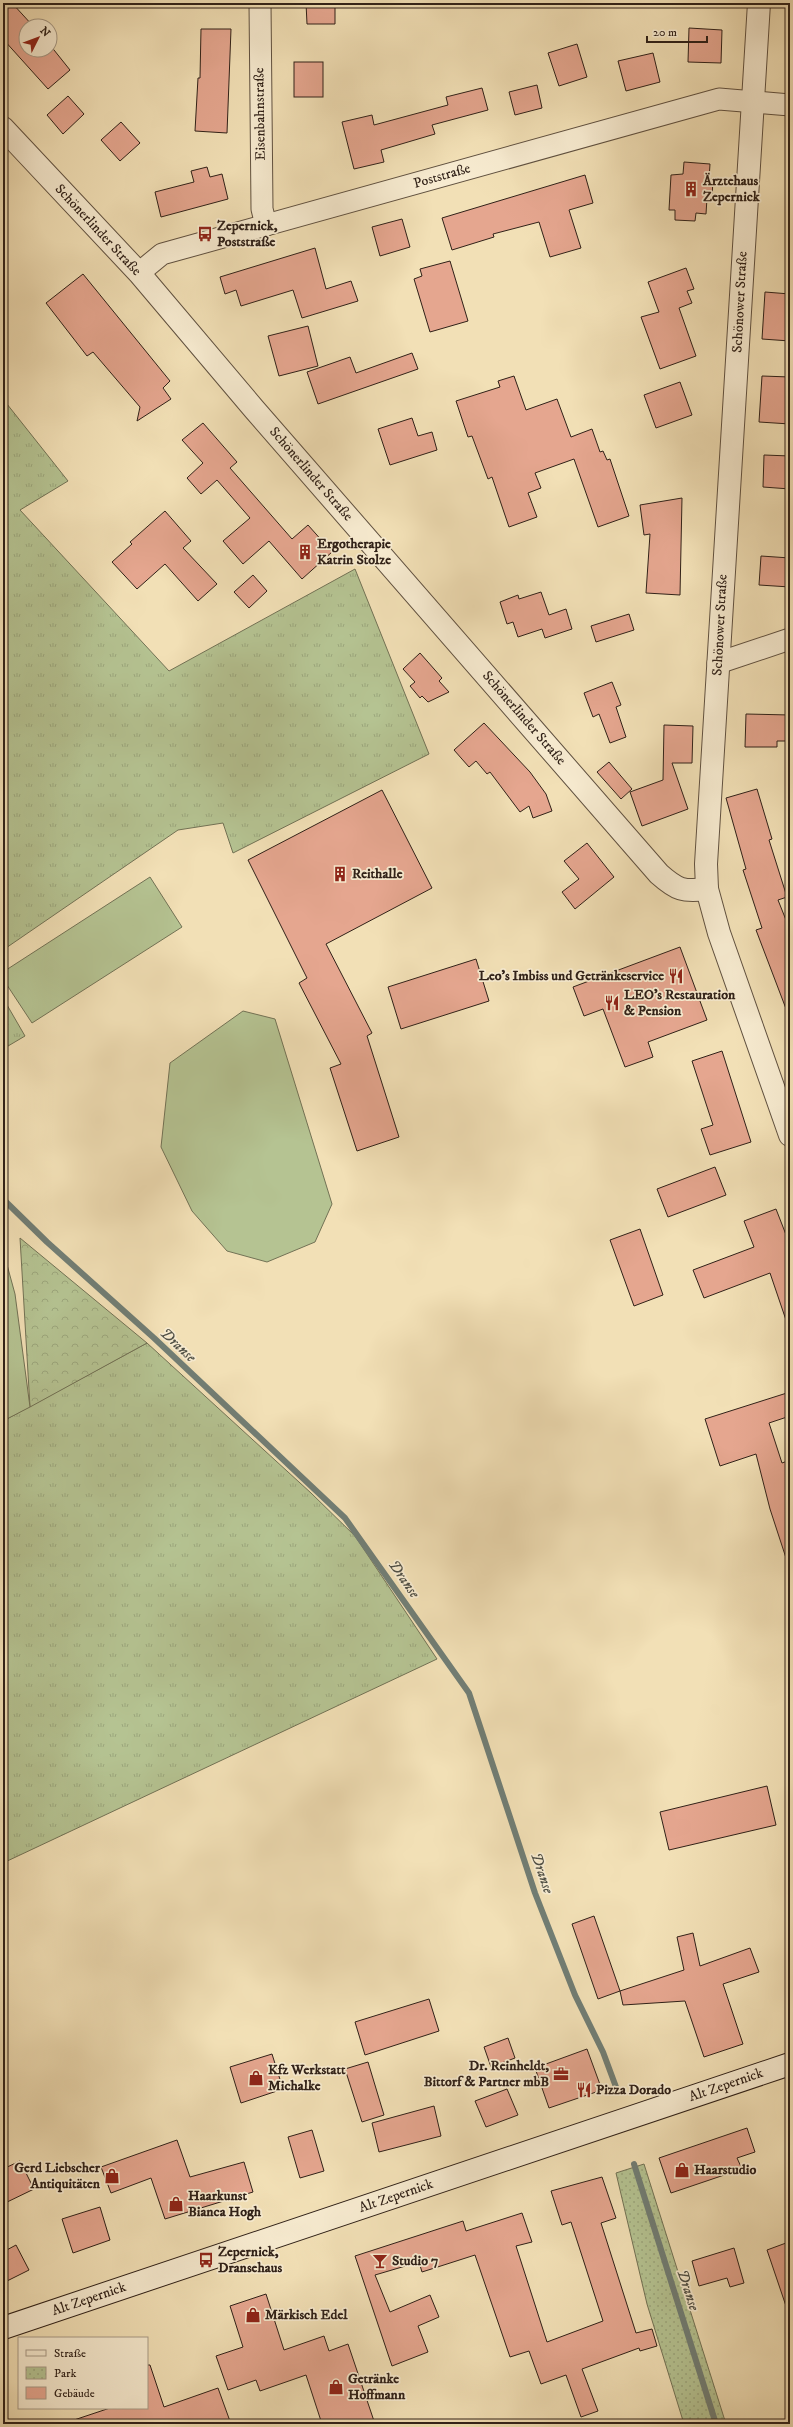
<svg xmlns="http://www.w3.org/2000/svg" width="793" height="2427" viewBox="0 0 793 2427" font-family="'IM FELL DW Pica',serif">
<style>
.grass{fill:url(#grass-tufts);stroke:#727255}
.forest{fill:url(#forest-crowns);stroke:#727255}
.park{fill:url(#park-dots);stroke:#727255}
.pitch{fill:#b5c392;stroke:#727255}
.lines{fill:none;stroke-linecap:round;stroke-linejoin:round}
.stream{stroke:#717e75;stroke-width:6}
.building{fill:#e5a68f;stroke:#302118}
.minor-casing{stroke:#605140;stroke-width:23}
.tertiary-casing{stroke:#605140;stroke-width:24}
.secondary-casing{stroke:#302118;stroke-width:24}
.minor{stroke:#f7ebd0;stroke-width:21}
.tertiary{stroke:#f7ebd0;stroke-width:22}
.secondary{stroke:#f7ebd0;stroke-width:22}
.labels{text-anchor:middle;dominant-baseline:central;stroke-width:3.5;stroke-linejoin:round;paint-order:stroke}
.street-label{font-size:14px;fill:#302118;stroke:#f7ebd0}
.poi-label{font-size:14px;font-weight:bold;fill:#302118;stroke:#f7ebd0;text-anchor:start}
.water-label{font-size:15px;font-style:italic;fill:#505046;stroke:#f7ebd0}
</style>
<defs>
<pattern id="grass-tufts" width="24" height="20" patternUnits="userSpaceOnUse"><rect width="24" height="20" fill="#b5c392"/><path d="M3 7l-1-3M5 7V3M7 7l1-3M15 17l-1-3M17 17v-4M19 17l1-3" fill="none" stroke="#9ca77d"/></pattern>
<pattern id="forest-crowns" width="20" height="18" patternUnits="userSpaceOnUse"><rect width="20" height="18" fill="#b5c392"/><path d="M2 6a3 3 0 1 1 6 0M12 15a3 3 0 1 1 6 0" fill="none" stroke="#9ca77d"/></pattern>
<pattern id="park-dots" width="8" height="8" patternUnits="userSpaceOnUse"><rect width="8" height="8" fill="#b5c392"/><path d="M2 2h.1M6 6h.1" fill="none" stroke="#9ca77d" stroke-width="1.8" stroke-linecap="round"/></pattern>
</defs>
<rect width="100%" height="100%" fill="#f2e0b6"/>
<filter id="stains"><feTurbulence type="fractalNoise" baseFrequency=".005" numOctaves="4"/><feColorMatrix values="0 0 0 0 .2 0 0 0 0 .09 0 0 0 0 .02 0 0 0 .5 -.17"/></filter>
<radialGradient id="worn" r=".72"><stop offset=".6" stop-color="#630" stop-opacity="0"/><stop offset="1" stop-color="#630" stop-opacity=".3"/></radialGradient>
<g class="grass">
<path d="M3,399L68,481L20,510L169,671L355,569L429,754L233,853L223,823L178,830L3,950Z"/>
<path d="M3,998L25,1036L3,1049Z"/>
<path d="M147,1343L311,1493L355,1536L437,1659L3,1863V1421Z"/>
</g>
<path class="forest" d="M20,1238L147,1343L30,1407Z"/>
<path class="park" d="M644,2164L726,2424H684L647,2304L616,2173Z"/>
<g class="pitch">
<path d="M150,877L182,927L32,1023L3,979V972Z"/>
<path d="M243,1011L275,1019L332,1204L315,1242L267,1262L227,1251L192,1211L161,1147L170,1063Z"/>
<path d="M3,1250L15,1294L30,1407L3,1421Z"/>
</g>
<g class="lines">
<g class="stream">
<path d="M3,1199L47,1242L154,1338L345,1518L469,1693L535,1893L575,1995L603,2052L616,2087"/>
<path d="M634,2164L716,2424"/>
</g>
</g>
<g class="building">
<path d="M12,3L33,26H26V50H50V45L70,70L48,89L3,39V11Z"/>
<path d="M306,3H335V24H307Z"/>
<path d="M689,28L722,30L721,63L688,62Z"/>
<path d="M201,29H231L227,133L195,131L198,78H200Z"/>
<path d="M577,44L587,77L559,86L548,53Z"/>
<path d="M653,53L660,82L626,91L618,61Z"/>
<rect x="294" y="62" width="29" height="35"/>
<path d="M537,85L542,108L515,115L509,92Z"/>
<path d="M482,88L488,110L432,125L435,134L381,150L384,162L354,169L342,122L372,115L374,125L448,105L446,97Z"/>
<path d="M68,96L84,114L63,134L47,115Z"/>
<path d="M121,122L140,143L120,161L101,140Z"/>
<path d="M684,162L710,164L709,179H713L712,198H707L706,214L696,213L695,221L675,220V210H669L671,175L683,174Z"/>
<path d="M207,167L210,177L222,174L228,199L161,217L155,192L194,182L191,171Z"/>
<path d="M585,175L593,203L569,210L581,248L550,257L539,222L493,234L494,237L452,250L442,218Z"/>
<path d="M402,219L410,247L380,256L372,227Z"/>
<path d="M315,248L326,289L351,281L358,301L302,318L293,290L241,306L236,290L225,294L220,277Z"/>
<path d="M450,261L468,321L430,332L414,279L422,276L420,269Z"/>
<path d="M686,268L694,289L687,291L692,303L679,308L696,356L660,369L641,317L659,312L648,282Z"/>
<path d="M83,274L170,381L163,388L171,399L137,421L140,407L93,352L87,356L46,303Z"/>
<path d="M765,292L790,294V341L762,339Z"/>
<path d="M308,326L318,366L279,376L268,336Z"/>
<path d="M412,353L418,369L318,404L307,372L350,357L356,373Z"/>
<path d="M514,376L526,410L557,399L571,437L592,429L600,452L603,451L607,460L610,459L629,516L598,527L574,459L535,473L541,488L528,493L537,517L509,527L492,477L488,479L472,436L468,437L456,401L500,387L498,381Z"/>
<path d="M762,376L790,377V424L759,422Z"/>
<path d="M680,382L692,415L656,428L644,395Z"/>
<path d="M412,418L418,436L432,432L437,450L390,465L378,429Z"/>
<path d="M203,423L237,462L230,468L292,539L308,525L332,552L302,579L269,541L243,564L223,541L250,518L217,480L201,494L187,478L203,463L182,440Z"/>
<path d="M764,455L790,456V489L763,487Z"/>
<path d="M682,498L680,595L646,593L650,534L644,535L640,505Z"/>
<path d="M165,511L191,541L183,548L217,584L198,601L165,564L137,589L112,562L132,544L130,542Z"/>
<path d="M761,556L790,558V587L759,585Z"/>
<path d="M253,575L267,591L249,608L234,592Z"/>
<path d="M541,592L549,615L566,609L572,629L545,638L542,629L518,637L513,622L507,624L500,602L518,595L519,599Z"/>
<path d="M629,614L634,630L596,642L591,626Z"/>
<path d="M420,653L442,678L439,681L449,692L428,702L422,696L420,698L410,686L415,682L403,669Z"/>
<path d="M612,682L621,705L616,707L626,737L610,743L599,714L593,717L584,693Z"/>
<path d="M746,714L790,715V741H777V747H745Z"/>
<path d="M484,723L530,772L546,794L552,811L533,818L529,806L520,812L490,772L487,774L476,761L469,767L454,750Z"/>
<path d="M664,725L693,726L692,763H672L688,809L642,826L630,792L663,780Z"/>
<path d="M609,762L632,789L621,799L597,772Z"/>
<path d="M757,789L772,839L769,840L787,897L778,900L790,930V1014H788L756,930L762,928L743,870L746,869L726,798Z"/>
<path d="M382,790L432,888L326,944L372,1033L367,1036L399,1137L357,1151L330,1068L341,1064L299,983L307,978L248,860Z"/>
<path d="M587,843L614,877L575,909L562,892L579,879L564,861Z"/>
<path d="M680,947L707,1020L648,1042L653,1057L625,1067L603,1009L584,1016L573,987Z"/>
<path d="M476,959L489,1001L401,1029L388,987Z"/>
<path d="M722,1051L751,1142L710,1155L701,1129L713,1125L692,1061Z"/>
<path d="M715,1167L726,1195L668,1217L657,1189Z"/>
<path d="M776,1209L790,1245V1323H787L770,1273L704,1298L693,1270L754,1247L744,1221Z"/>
<path d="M640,1229L663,1295L634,1306L610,1240Z"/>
<path d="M790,1392V1416L769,1423L782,1463L790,1460V1560L787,1561L770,1509L756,1454L720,1466L705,1419Z"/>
<path d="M767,1786L776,1825L669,1850L660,1812Z"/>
<path d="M594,1916L620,1991L598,1999L572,1924Z"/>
<path d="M693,1933L700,1966L750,1948L759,1972L723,1984L743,2044L704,2057L685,2001L623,2005L620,1991L684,1970L677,1937Z"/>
<path d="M429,1999L439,2031L365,2055L355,2022Z"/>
<path d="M508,2038L515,2058L491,2067L484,2047Z"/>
<path d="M587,2049L602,2090L549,2108L535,2068Z"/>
<path d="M272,2054L283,2089L241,2103L230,2067Z"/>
<path d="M368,2062L384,2115L362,2122L345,2069Z"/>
<path d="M507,2089L518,2115L486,2127L475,2101Z"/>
<path d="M434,2106L441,2136L379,2152L372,2123Z"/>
<path d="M747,2128L755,2152L737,2158L742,2169L671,2193L659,2158Z"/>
<path d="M312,2130L324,2171L300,2178L288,2137Z"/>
<path d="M177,2140L190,2177L244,2162L253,2192L165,2219L151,2178L111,2193L101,2167Z"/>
<path d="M20,2161L34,2189L3,2204V2169Z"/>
<path d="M602,2177L616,2218L601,2223L636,2333L652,2329L657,2346L640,2351L639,2348L582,2369L598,2411L581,2417L566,2375L541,2384L529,2351L510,2357L475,2255L422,2272L419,2262L375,2275L390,2312L430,2295L439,2317L418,2326L428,2352L392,2366L355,2256L463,2221L466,2231L522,2213L532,2242L516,2246L547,2342L603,2321L571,2222L562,2225L551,2191Z"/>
<path d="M100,2207L110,2240L73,2253L62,2219Z"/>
<path d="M786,2243L790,2256V2309H787L767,2250Z"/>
<path d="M16,2245L29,2270L3,2283V2252Z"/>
<path d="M734,2248L744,2283L730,2287L727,2278L699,2286L692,2261Z"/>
<path d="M266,2294L284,2350L324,2336L329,2351L348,2344L375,2424H322L306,2375L260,2391L256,2380L228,2390L216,2356L243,2347L230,2306Z"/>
<path d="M147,2365H150L164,2407L218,2388L231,2424H72L71,2421L110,2408H147Z"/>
</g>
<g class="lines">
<g class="minor-casing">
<g id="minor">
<path d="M260,3L262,209L266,225"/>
<path d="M139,273L162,254L719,99L790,105"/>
<path d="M718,663L790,639"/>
</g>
</g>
<g class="tertiary-casing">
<g id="tertiary">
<path d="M759,3L706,864L707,889L719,933L790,1135"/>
<path d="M3,128L139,273L254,409L659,874C677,890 683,892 707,889"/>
</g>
</g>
<g class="secondary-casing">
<path id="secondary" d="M3,2328L790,2064"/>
</g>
<use href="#minor" class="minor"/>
<use href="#tertiary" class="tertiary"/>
<use href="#secondary" class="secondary"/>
</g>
<defs>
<g id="building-bare" transform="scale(1.2)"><path d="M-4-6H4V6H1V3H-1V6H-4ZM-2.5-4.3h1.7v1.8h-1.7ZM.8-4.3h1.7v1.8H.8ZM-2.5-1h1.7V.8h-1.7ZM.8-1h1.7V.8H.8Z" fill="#8f2418" stroke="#f7ebd0" stroke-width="2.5" paint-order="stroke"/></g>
<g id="bus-bare" transform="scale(1.2)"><path d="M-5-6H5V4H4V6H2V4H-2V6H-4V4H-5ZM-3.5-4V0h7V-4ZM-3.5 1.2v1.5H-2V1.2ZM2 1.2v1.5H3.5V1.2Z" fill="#8f2418" stroke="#f7ebd0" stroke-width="2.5" paint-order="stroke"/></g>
<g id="restaurant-bare" transform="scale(1.2)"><path d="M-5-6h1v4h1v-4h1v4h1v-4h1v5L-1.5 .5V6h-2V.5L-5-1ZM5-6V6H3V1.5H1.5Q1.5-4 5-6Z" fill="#8f2418" stroke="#f7ebd0" stroke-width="2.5" paint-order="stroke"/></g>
<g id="office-bare" transform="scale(1.2)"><path d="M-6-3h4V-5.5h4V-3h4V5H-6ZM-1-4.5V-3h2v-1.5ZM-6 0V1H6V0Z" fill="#8f2418" stroke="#f7ebd0" stroke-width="2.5" paint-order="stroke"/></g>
<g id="shop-bare" transform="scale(1.2)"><path d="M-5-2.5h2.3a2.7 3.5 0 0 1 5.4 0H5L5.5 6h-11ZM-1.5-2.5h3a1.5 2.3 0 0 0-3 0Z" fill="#8f2418" stroke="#f7ebd0" stroke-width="2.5" paint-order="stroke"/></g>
<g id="bar-bare" transform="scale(1.2)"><path d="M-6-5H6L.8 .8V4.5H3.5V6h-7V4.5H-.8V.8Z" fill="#8f2418" stroke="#f7ebd0" stroke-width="2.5" paint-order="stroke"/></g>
</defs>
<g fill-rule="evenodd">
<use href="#building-bare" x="691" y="189"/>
<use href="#bus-bare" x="205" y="234"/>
<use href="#building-bare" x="305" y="552"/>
<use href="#building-bare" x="340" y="874"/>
<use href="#restaurant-bare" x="676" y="976"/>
<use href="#restaurant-bare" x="612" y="1003"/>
<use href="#office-bare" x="561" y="2074"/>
<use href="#shop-bare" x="256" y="2078"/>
<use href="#restaurant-bare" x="584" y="2090"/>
<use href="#shop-bare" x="682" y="2170"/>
<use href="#shop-bare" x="112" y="2176"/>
<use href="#shop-bare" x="176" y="2204"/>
<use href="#bus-bare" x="206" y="2260"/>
<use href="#bar-bare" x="380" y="2261"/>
<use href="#shop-bare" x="253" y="2315"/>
<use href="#shop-bare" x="336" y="2387"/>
</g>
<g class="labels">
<g class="street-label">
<text transform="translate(260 114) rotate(-91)">Eisenbahnstraße</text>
<text transform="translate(442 176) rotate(-16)">Poststraße</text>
<text transform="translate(98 230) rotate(47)">Schönerlinder Straße</text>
<text transform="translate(740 302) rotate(-87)">Schönower Straße</text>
<text transform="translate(311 474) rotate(49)">Schönerlinder Straße</text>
<text transform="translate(720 625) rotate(-87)">Schönower Straße</text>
<text transform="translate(524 718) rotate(49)">Schönerlinder Straße</text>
<text transform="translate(726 2085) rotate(-19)">Alt Zepernick</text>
<text transform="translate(396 2196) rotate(-19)">Alt Zepernick</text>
<text transform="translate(89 2299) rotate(-19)">Alt Zepernick</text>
</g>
<g class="poi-label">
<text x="703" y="181">Ärztehaus<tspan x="703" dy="16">Zepernick</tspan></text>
<text x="217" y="226">Zepernick,<tspan x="217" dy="16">Poststraße</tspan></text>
<text x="317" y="544">Ergotherapie<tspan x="317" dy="16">Katrin Stolze</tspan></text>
<text x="352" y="874">Reithalle</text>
<text x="664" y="976" text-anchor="end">Leo's Imbiss und Getränkeservice</text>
<text x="624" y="995">LEO's Restauration<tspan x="624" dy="16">&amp; Pension</tspan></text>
<text x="549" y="2066" text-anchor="end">Dr. Reinheldt,<tspan x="549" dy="16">Bittorf &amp; Partner mbB</tspan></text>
<text x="268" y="2070">Kfz Werkstatt<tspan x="268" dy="16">Michalke</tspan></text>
<text x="596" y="2090">Pizza Dorado</text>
<text x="100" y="2168" text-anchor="end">Gerd Liebscher<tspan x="100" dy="16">Antiquitäten</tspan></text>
<text x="694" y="2170">Haarstudio</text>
<text x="188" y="2196">Haarkunst<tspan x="188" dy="16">Bianca Hogh</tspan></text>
<text x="218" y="2252">Zepernick,<tspan x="218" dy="16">Dransehaus</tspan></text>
<text x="392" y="2261">Studio 7</text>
<text x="265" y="2315">Märkisch Edel</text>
<text x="348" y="2379">Getränke<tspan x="348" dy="16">Hoffmann</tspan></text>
</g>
<g class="water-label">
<text transform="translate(178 1345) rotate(43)">Dranse</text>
<text transform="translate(404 1579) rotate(55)">Dranse</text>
<text transform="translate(542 1873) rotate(71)">Dranse</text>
<text transform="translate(688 2290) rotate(72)">Dranse</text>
</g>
</g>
<rect width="793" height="2427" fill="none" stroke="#f2e0b6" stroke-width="16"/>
<rect x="4" y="4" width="785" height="2419" fill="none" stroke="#302118" stroke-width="2"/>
<rect x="8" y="8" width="777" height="2411" fill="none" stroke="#302118"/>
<rect x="18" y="2337" width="130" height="72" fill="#f7ebd0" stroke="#a79a86"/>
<rect x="26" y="2350" width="20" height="6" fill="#f7ebd0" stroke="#a79a86"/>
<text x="54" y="2357" font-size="12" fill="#302118">Straße</text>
<rect x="26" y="2367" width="20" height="12" fill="url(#park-dots)" stroke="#a79a86"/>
<text x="54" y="2377" font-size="12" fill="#302118">Park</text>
<rect x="26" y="2387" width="20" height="12" fill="#e5a68f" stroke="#a79a86"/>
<text x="54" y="2397" font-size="12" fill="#302118">Gebäude</text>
<g transform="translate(38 38) rotate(48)"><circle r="19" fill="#f7ebd0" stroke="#a79a86"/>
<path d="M0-3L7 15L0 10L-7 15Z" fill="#8f2418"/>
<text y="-6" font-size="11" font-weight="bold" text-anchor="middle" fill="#302118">N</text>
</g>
<path d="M647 36v6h60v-6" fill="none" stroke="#302118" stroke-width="2"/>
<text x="653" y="36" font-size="12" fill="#302118" stroke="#f7ebd0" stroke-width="3" paint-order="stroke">20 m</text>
<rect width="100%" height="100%" filter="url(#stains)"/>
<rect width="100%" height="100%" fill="url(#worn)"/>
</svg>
